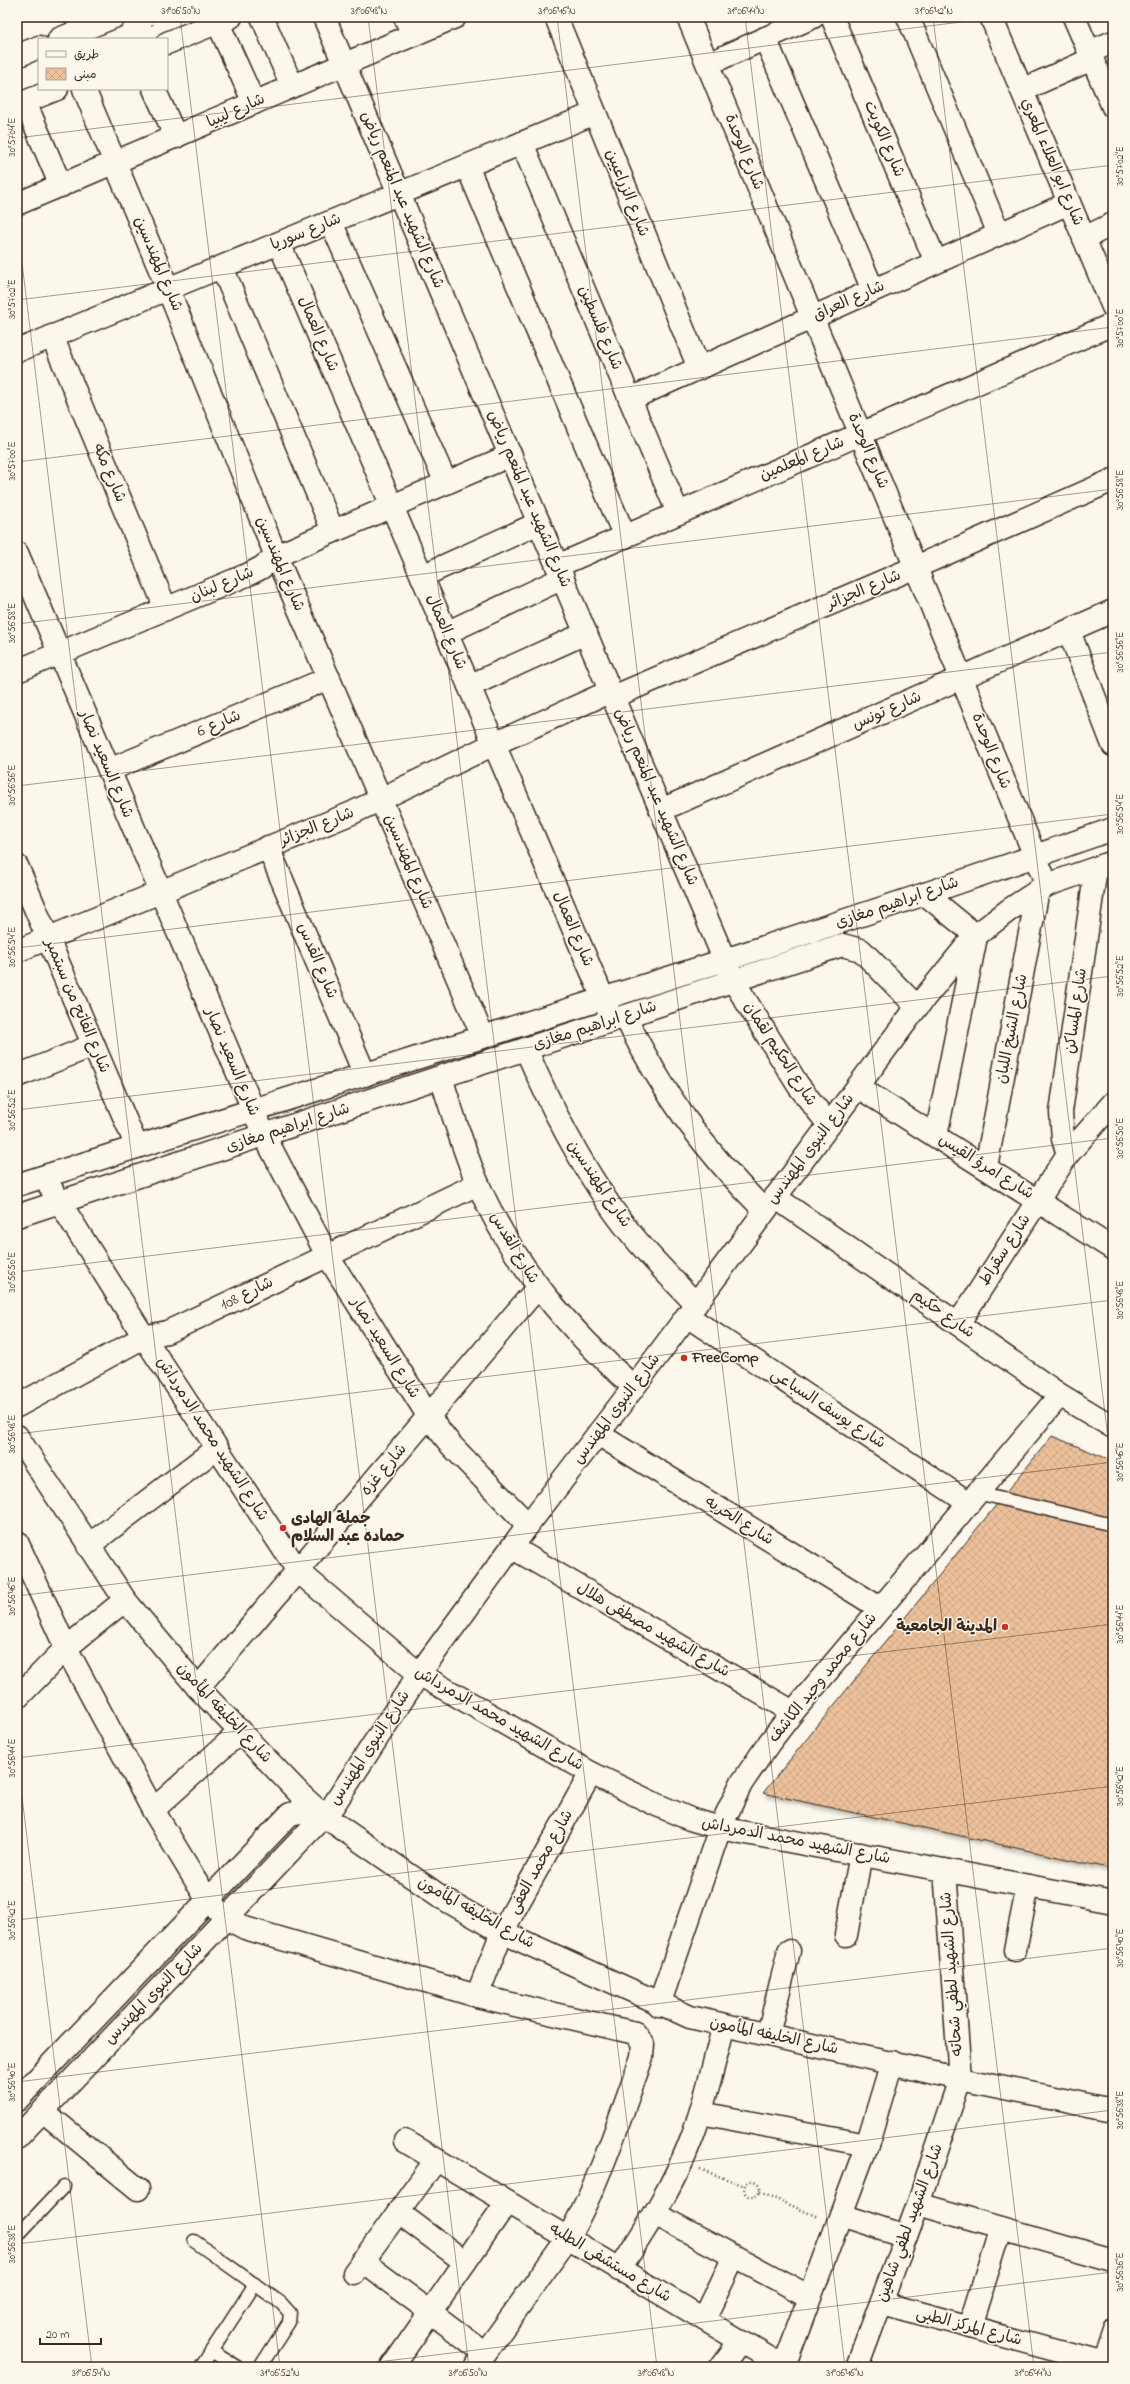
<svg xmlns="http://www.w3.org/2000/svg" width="1130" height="2384" viewBox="0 0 1130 2384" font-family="'Indie Flower','Playpen Sans Arabic',sans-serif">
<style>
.building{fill:url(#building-cross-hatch);stroke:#3b2a1e;filter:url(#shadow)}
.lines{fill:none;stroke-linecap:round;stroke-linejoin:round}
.service-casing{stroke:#3b2a1e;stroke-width:15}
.minor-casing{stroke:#3b2a1e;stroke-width:25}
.secondary-casing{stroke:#3b2a1e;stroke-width:25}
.path{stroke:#3b2a1e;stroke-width:2.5;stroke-dasharray:1 3;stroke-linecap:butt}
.service{stroke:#fbf7ec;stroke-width:12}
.minor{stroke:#fbf7ec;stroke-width:22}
.secondary{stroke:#fbf7ec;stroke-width:22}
.ticks{fill:none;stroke:#3b2a1e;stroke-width:1;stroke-opacity:0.45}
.poi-dot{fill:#c8321e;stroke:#fbf7ec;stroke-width:1.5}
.labels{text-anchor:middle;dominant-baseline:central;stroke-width:3;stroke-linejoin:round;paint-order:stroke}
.street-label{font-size:16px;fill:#3b2a1e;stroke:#fbf7ec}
.poi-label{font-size:16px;font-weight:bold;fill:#3b2a1e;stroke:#fbf7ec;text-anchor:start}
.neatline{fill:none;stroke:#3b2a1e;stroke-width:1.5}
.ticks-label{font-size:10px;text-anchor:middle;fill:#3b2a1e}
</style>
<defs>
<pattern id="building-cross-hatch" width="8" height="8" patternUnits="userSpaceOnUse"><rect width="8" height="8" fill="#ecc19b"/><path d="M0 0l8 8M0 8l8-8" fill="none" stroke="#cba685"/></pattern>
<filter id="shadow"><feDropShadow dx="3.5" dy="3.5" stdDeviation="2" flood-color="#0004"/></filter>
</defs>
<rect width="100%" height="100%" fill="#fbf7ec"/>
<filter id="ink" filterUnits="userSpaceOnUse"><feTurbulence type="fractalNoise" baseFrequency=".025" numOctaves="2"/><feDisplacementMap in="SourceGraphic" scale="8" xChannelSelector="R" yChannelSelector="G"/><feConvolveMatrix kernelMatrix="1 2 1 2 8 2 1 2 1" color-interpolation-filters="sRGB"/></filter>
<g filter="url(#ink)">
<path class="building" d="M1052,1436L1113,1461V1869L763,1793Z"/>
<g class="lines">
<g class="service-casing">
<g id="service">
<path d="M977,1493L1113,1525"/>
<path d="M17,2236L64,2186"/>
<path d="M194,2241L281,2303L290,2313L289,2322L260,2367"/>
<path d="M211,2351L237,2367"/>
<path d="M201,2367L255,2284"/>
</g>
</g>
<g class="minor-casing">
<g id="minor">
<path d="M262,17L292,86"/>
<path d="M324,17L733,980L798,1085L829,1125"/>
<path d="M405,17L413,35"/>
<path d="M556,17L699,368"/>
<path d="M688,17L1047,885"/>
<path d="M832,17L936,262"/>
<path d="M908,17L999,234"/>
<path d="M991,17L1113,307"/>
<path d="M1074,17L1113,107"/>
<path d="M218,23L254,103"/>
<path d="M765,38L873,290"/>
<path d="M1089,52L1113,42"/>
<path d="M708,64L813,17"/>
<path d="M84,89L168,289L276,556L483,1037"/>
<path d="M154,89L176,137"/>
<path d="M1022,90L1092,59"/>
<path d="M25,102L61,186"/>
<path d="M522,143L678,513"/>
<path d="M467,166L625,537"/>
<path d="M17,204L455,17"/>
<path d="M331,222L446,483"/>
<path d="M1084,238L1113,224"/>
<path d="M279,243L609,1012"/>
<path d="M222,267L333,531"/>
<path d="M52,336L166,609"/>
<path d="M17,351L595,113"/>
<path d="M630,399L1069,203"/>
<path d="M17,553L264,1135L327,1255L429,1417L451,1445L528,1525"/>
<path d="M557,566L1113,324"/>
<path d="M422,576L539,523"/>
<path d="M1069,631L1113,745"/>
<path d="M446,633L563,578"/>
<path d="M17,671L249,574L261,568L276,556L511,455"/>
<path d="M469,686L586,633"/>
<path d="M613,697L916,567L1113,480"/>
<path d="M109,770L329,678"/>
<path d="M661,810L1113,611"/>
<path d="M268,847L365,1075"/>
<path d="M17,866L137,1147"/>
<path d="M925,894L968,929L975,942L936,1136"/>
<path d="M17,951L352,813L494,744L611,691"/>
<path d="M625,1016C662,1093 704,1150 764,1210"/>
<path d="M526,1049C550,1106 578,1159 613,1210C637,1244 667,1274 696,1304"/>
<path d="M17,1076L94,1045"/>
<path d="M441,1078C453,1113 463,1150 478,1184C513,1265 569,1330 634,1387"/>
<path d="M858,1087L1113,1249"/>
<path d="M1068,1154L1063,1139L1061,1112L1096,868"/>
<path d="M986,1167L1038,890"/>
<path d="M44,1177L144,1337L298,1571L419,1674L591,1773L657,1805L690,1819L720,1828L1113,1902"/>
<path d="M17,1185L725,960L925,894L1113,829"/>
<path d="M775,1197L1060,1395L1113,1427"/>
<path d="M17,1216L842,945L861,950L917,1007"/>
<path d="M687,1316L969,1503"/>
<path d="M958,1324L1068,1154L1113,1103"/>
<path d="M17,1406L144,1337L167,1332L180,1326L478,1184"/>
<path d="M598,1434L880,1608"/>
<path d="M17,1436L125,1600L198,1688L303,1797L324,1816L444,1899L502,1932L690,2017L960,2079L1113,2110"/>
<path d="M17,1542L66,1648L153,1810L207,1899L226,1918L245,1928L477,1996L635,2033L643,2044L642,2057C620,2118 600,2181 568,2238L475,2367"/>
<path d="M88,1546L217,1448"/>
<path d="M513,1548L793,1712"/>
<path d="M198,1688L538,1287"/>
<path d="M17,1698L66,1648L125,1600"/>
<path d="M153,1810L241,1731"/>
<path d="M846,1935L861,1854"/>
<path d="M1015,1950L1028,1886"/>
<path d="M477,1996L502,1932L591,1773"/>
<path d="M659,2005L720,1828L741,1784L769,1743L793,1712L1060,1395"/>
<path d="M768,2034L789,1951"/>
<path d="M17,2100L290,1814L311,1810L324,1816"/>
<path d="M43,2111L138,2189"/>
<path d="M701,2113L867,2145"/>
<path d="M17,2138L333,1806L419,1674L528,1525L634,1387L917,1007L974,937L1009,910L1047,885L1113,862"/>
<path d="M405,2141L784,2367"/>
<path d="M918,2204L1113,2260"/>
<path d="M398,2212L465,2262"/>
<path d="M655,2214L810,2297"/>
<path d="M841,2215L906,2236"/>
<path d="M362,2261L485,2353"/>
<path d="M619,2270C647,2227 674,2185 692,2137C706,2100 714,2062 724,2025"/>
<path d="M354,2273L436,2160"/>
<path d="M882,2303L1103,2363"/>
<path d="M704,2319L734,2257"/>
<path d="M970,2327L1001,2228"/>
<path d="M392,2367L507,2202"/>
<path d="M721,2367L740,2341"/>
<path d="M784,2367L867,2145L892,2062"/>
<path d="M857,2367L918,2204L960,2079L945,1870"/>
<path d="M1101,2367L1113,2330"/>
</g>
</g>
<g class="secondary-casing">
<g id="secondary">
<path d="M59,39L114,17"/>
<path d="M167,43L231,17"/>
<path d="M17,56L39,47"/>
<path d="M17,105L57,89"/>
</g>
</g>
<g class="path">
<path d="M149,17L153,27"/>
<path d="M700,2169L745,2186"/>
<circle cx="752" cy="2189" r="8"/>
<path d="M760,2192L818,2217"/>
</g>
<use href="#service" class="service"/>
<use href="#minor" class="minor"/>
<use href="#secondary" class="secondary"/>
</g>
</g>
<path class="ticks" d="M180,17L469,2367M368,17L657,2367M557,17L845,2367M745,17L1034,2367M933,17L1113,1479M17,138L1002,17M17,222L280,2367M17,300L1113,165M17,462L1113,327M17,624L1113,489M17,786L1113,652M17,948L1113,814M17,1110L1113,976M17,1272L1113,1138M17,1434L1113,1300M17,1596L1113,1462M17,1756L92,2367M17,1758L1113,1624M17,1920L1113,1786M17,2082L1113,1948M17,2244L1113,2110M337,2367L1113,2272"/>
<g class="poi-dot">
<circle cx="684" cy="1358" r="4"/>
<circle cx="283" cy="1528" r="4"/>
<circle cx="1005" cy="1627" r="4"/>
</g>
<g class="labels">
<g class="street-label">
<text transform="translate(236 111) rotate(-24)">شارع ليبيا</text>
<text transform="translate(884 139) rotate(67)">شارع الكويت</text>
<text transform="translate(744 152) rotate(68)">شارع الوحدة</text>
<text transform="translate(1052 162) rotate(67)">شارع ابو العلاء المعري</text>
<text transform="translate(627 193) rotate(68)">شارع الزراعيين</text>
<text transform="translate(402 200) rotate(67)">شارع الشهيد عبد المنعم رياض</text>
<text transform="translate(306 232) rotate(-22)">شارع سوريا</text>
<text transform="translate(158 264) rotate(67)">شارع المهندسين</text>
<text transform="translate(849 301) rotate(-24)">شارع العراق</text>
<text transform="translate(600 328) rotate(67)">شارع فلسطين</text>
<text transform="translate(318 334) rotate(67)">شارع العمال</text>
<text transform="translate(868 451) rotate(67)">شارع الوحدة</text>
<text transform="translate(802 459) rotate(-23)">شارع المعلمين</text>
<text transform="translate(109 473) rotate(67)">شارع مكه</text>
<text transform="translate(529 499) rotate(67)">شارع الشهيد عبد المنعم رياض</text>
<text transform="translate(280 564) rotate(67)">شارع المهندسين</text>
<text transform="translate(222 585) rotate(-23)">شارع لبنان</text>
<text transform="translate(864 590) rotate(-23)">شارع الجزائر</text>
<text transform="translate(446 632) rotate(67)">شارع العمال</text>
<text transform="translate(887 711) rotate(-24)">شارع تونس</text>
<text transform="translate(219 724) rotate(-23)">شارع 6</text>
<text transform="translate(991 751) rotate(68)">شارع الوحدة</text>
<text transform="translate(106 764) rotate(67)">شارع السعيد نصار</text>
<text transform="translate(656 797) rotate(67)">شارع الشهيد عبد المنعم رياض</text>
<text transform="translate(317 827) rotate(-22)">شارع الجزائر</text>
<text transform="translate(408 862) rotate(67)">شارع المهندسين</text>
<text transform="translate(897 903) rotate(-19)">شارع ابراهيم مغازى</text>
<text transform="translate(573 929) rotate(67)">شارع العمال</text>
<text transform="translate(317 961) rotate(67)">شارع القدس</text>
<text transform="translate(77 1006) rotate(67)">شارع الفاتح من سبتمبر</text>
<text transform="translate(1076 1011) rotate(-82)">شارع المساكن</text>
<text transform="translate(595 1026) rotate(-18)">شارع ابراهيم مغازى</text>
<text transform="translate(1012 1029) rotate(-79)">شارع الشيخ اللبان</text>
<text transform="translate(780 1054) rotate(57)">شارع الحكيم لقمان</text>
<text transform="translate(232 1062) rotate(67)">شارع السعيد نصار</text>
<text transform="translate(288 1128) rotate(-18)">شارع ابراهيم مغازى</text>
<text transform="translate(811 1149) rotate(-53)">شارع النبوى المهندس</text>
<text transform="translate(986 1167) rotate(32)">شارع امرؤ القيس</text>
<text transform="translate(599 1184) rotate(56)">شارع المهندسين</text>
<text transform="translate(514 1248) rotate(59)">شارع القدس</text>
<text transform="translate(1005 1250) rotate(-57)">شارع سقراط</text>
<text transform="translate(247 1294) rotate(-26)">شارع 108</text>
<text transform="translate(943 1314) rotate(35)">شارع حكيم</text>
<text transform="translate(385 1348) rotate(58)">شارع السعيد نصار</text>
<text transform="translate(617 1409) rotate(-53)">شارع النبوى المهندس</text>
<text transform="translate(828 1409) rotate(33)">شارع يوسف السباعى</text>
<text transform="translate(212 1439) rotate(57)">شارع الشهيد محمد الدمرداش</text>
<text transform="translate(384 1470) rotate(-50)">شارع غزه</text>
<text transform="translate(739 1521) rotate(32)">شارع الحريه</text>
<text transform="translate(653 1630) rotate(30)">شارع الشهيد مصطفى هلال</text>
<text transform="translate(823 1678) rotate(-51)">شارع محمد وحيد الكاشف</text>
<text transform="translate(224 1713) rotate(47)">شارع الخليفه المأمون</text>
<text transform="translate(499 1719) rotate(30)">شارع الشهيد محمد الدمرداش</text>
<text transform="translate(370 1748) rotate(-57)">شارع النبوى المهندس</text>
<text transform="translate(796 1841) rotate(11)">شارع الشهيد محمد الدمرداش</text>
<text transform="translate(541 1862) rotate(-61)">شارع محمد العفى</text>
<text transform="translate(476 1913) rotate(29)">شارع الخليفه المأمون</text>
<text transform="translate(952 1974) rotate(-94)">شارع الشهيد لطفي شحاته</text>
<text transform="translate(154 1994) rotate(-46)">شارع النبوى المهندس</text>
<text transform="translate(774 2036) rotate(12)">شارع الخليفه المأمون</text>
<text transform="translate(910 2223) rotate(-70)">شارع الشهيد لطفي شاهين</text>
<text transform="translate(610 2263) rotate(31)">شارع مستشفى الطلبه</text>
<text transform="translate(969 2327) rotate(15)">شارع المركز الطبى</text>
</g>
<g class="poi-label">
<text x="692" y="1358">FreeComp</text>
<text x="291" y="1519">جملة الهادى<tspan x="291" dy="18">حماده عبد السلام</tspan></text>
<text x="997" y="1627" text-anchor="end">المدينة الجامعية</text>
</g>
</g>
<rect width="1130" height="2384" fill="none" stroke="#fbf7ec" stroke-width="44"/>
<rect x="38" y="38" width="130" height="52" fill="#fbf7ec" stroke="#aea59a"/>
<rect x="46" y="51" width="20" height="6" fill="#fbf7ec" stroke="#aea59a"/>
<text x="74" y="58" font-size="12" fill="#3b2a1e">طريق</text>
<rect x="46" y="68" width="20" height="12" fill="url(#building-cross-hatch)" stroke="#aea59a"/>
<text x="74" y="78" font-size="12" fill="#3b2a1e">مبنى</text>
<path d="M40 2338v6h61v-6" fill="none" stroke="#3b2a1e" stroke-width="2"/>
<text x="46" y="2338" font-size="12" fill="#3b2a1e" stroke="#fbf7ec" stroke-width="3" paint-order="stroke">20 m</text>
<rect x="22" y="22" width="1086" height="2340" class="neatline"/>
<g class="ticks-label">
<text x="181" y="14">31°06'50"N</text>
<text x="369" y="14">31°06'48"N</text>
<text x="557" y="14">31°06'46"N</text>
<text x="746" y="14">31°06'44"N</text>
<text x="934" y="14">31°06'42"N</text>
<text transform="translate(11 137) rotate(-90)" y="4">30°57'04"E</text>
<text transform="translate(1119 166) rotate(-90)" y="4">30°57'02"E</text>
<text transform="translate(11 299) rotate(-90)" y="4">30°57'02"E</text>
<text transform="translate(1119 328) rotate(-90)" y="4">30°57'00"E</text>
<text transform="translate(11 461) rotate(-90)" y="4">30°57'00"E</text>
<text transform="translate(1119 490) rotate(-90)" y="4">30°56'58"E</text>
<text transform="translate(11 623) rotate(-90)" y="4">30°56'58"E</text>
<text transform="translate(1119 652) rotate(-90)" y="4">30°56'56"E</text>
<text transform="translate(11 785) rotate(-90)" y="4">30°56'56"E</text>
<text transform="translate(1119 814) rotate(-90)" y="4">30°56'54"E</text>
<text transform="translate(11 947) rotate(-90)" y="4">30°56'54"E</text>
<text transform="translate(1119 976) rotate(-90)" y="4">30°56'52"E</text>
<text transform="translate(11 1110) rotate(-90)" y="4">30°56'52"E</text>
<text transform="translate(1119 1138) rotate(-90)" y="4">30°56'50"E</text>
<text transform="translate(11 1272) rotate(-90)" y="4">30°56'50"E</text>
<text transform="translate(1119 1300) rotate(-90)" y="4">30°56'48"E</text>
<text transform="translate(11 1434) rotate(-90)" y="4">30°56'48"E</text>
<text transform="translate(1119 1462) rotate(-90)" y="4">30°56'46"E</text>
<text transform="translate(11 1596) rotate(-90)" y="4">30°56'46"E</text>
<text transform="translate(1119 1624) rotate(-90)" y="4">30°56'44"E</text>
<text transform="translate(11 1758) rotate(-90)" y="4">30°56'44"E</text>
<text transform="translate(1119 1786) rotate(-90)" y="4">30°56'42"E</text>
<text transform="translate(11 1920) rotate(-90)" y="4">30°56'42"E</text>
<text transform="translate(1119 1948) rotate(-90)" y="4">30°56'40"E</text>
<text transform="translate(11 2082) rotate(-90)" y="4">30°56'40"E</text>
<text transform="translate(1119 2110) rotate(-90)" y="4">30°56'38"E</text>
<text transform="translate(11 2244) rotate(-90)" y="4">30°56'38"E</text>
<text transform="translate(1119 2272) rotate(-90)" y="4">30°56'36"E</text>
<text x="91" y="2376">31°06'54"N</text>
<text x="280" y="2376">31°06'52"N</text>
<text x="468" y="2376">31°06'50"N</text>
<text x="656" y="2376">31°06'48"N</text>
<text x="845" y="2376">31°06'46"N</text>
<text x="1033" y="2376">31°06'44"N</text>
</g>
</svg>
